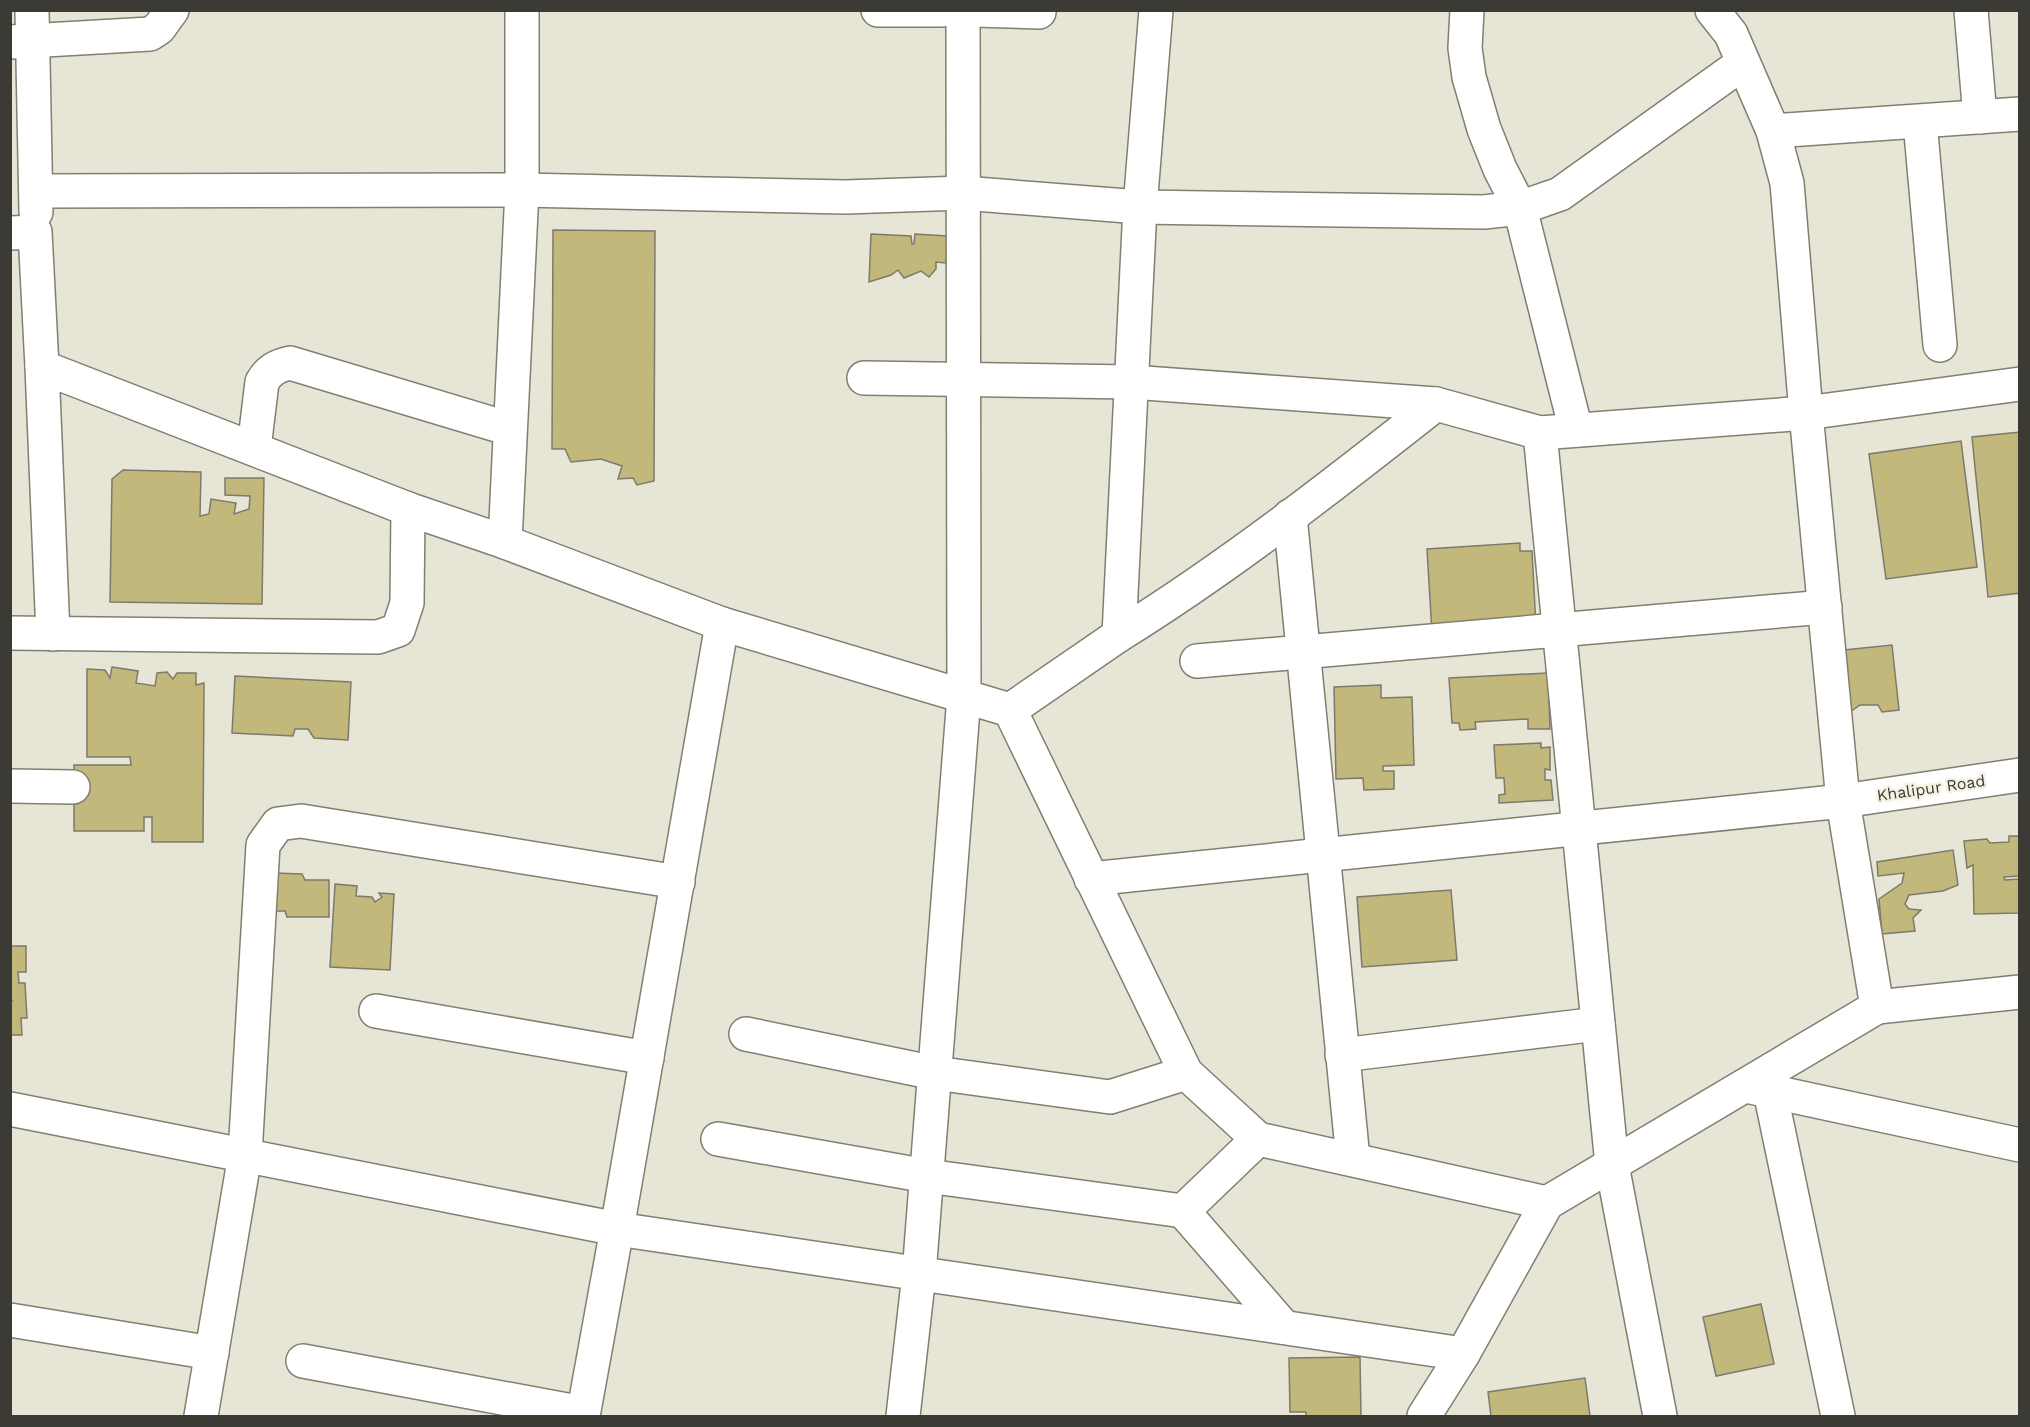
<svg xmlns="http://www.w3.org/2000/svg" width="2030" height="1427" viewBox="0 0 2030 1427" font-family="'Work Sans',sans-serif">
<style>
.building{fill:#c2b87b;stroke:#7c7a6d;stroke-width:1.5}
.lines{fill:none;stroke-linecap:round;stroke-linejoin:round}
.street-casing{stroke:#817f71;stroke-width:36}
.secondary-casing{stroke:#817f71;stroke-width:36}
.street{stroke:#fff;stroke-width:33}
.secondary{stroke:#fff;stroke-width:33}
.labels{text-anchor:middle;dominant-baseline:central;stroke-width:5;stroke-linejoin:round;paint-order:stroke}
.street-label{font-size:16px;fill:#3b3a34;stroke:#f5f2e3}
</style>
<rect width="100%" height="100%" fill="#e7e5d6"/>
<g class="building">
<path d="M553,230L655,231L654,481L637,485L633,478L618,479L622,466L601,459L571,462L565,449H552Z"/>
<path d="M871,234L911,236L912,244H914L915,234L947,236L946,263L936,262V269L929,277L921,271L904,278L898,270L891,275L869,282Z"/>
<path d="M2020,432V593L1988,597L1972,437Z"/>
<path d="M1961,441L1977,567L1886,579L1869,454Z"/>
<path d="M123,470L201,472L200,516L209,514L211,499L236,503L234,514L249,509L250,496L225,495V478H264L262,604L110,602L112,479Z"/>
<path d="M1520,543V551H1532L1536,627L1432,633L1427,549Z"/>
<path d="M1892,645L1899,710L1882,712L1878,705H1860L1850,712L1844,650Z"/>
<path d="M112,667L138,671L136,683L155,686L157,673L167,672L173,679L177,673H196V685L204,683L203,842H152V817H144V831H74V765H131L130,757H87V669L105,670L110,678Z"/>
<path d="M1548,673L1550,729H1528V719L1475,722L1476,729L1460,730L1459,723H1452L1449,678Z"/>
<path d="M235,676L351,682L348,740L314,738L308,729H295L293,736L232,733Z"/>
<path d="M1381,685V698L1412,697L1414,765L1383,766V771H1394V789L1364,790L1363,778L1336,779L1334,687Z"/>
<path d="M1541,743V748L1550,747V770L1545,769V780H1551L1553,800L1499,803V795L1505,794L1504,778H1496L1494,745Z"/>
<path d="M2009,836H2020V876L2004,877L2005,880L2020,879V913L1974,914L1973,865L1967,868L1964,841L1987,839L1990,843L2009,842Z"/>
<path d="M1953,850L1958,885L1943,891L1909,895L1905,904L1909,909L1921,910L1913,918L1915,931L1882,934L1879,899L1902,883L1904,873L1878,876L1877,862Z"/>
<path d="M275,873L302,874L305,880H329V917H287L285,911H274Z"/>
<path d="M335,884L357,886L356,896L372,897L375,902L382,897L379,893L394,894L390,970L330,967Z"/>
<path d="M1451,890L1457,960L1362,967L1357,897Z"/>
<path d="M10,946H26V972H18L19,983H25L27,1018H21L22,1035H10V1003L12,1001H10Z"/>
<path d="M1761,1304L1774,1364L1716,1376L1703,1317Z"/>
<path d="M1360,1357L1361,1416H1306V1412H1290L1289,1358Z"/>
<path d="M1585,1378L1590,1416H1491L1488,1392Z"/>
</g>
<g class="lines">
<g class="street-casing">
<g id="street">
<path d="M32,10L36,212"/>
<path d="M878,10H942"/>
<path d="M974,10L1039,12"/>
<path d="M1467,10L1465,48L1469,77L1484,129L1500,169L1520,208L1576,430"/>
<path d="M1971,10L1980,117"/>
<path d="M10,42L150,34L159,28L172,10"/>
<path d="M1920,122L1940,345"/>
<path d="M1773,131L2020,114"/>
<path d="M36,191L522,190L845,197L963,193L1140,207L1484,212L1520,208L1560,194L1743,63"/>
<path d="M42,367L53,634"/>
<path d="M864,378L1131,382L1436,404L1540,433L1806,413L2020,384"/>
<path d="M1540,433L1612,1165L1660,1416"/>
<path d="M254,448L262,382C269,370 277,366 290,363L510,429"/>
<path d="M1290,516L1353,1159"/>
<path d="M505,542L522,190V10"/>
<path d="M10,633L378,637L398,630L407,603L408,509"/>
<path d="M1119,635C1230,566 1333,485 1436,404"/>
<path d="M1197,661L1825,607"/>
<path d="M1010,710L1119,635L1140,207L1156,10"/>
<path d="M10,786L73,787"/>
<path d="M1091,879L1843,801"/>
<path d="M1877,1007L2020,992"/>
<path d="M376,1011L647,1058"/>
<path d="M746,1034L935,1073L1110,1097L1186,1073"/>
<path d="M1342,1055L1598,1024"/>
<path d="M1751,1087L2020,1145"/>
<path d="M1770,1091L1838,1416"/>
<path d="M10,1109L617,1229L1463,1354"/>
<path d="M718,1139L927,1176L1183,1211L1258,1139"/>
<path d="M1183,1211L1284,1327"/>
<path d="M10,1320L212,1353"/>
<path d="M303,1361L583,1413"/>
<path d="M201,1416L245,1155L263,845L278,824L301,821L678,882"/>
<path d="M583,1416L617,1229L722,624"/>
<path d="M903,1416L919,1274L964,696L963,10"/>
</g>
</g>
<g class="secondary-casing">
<g id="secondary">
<path d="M10,233L35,232L42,367L408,509L505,542L722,624L1010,710L1186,1073L1258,1139L1547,1203"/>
<path d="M1843,801L2020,775"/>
<path d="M1424,1416L1463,1354L1547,1203L1877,1007L1843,801L1806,413L1787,183L1773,131L1731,34L1712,10"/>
</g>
</g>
<use href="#street" class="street"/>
<use href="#secondary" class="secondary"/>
</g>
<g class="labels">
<g class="street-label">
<text transform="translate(1931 788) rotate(-8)">Khalipur Road</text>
</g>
</g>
<rect width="2030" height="1427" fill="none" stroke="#3b3a34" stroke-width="24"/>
</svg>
